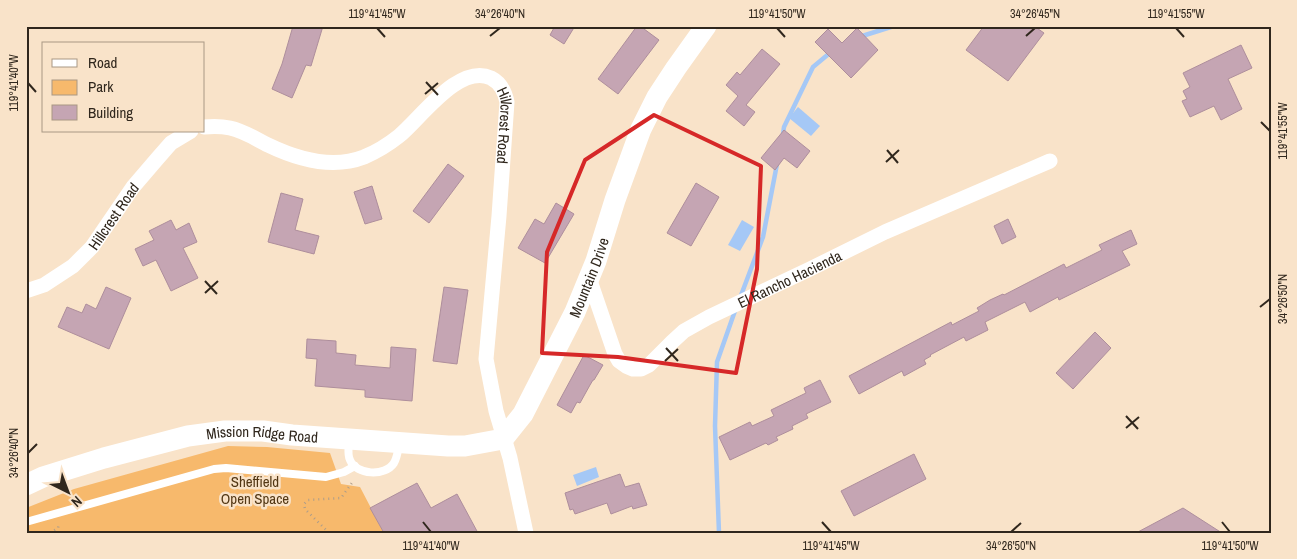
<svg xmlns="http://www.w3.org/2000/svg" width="1297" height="559" viewBox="0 0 1297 559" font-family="'Archivo Narrow',sans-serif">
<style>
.green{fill:#f7b96c}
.water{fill:#a5c8f6}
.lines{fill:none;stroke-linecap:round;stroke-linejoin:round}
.stream{stroke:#a5c8f6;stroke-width:4.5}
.building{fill:#c5a5b3;stroke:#ae8e9c}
.path{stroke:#ae9d89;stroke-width:2.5;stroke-dasharray:1 4;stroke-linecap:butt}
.lane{stroke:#fff;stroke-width:8}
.street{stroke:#fff;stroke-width:15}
.secondary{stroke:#fff;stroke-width:21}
.marked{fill:none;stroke:#d62828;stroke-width:4;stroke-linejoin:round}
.ticks{fill:none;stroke:#30271d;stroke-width:2}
.labels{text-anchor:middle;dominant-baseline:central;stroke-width:5;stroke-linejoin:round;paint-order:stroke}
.street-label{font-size:15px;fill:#30271d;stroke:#f9e3c9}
.park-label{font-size:15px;fill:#523714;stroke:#f9e3c9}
.neatline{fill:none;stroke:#30271d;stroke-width:2}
.ticks-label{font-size:12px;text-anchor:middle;fill:#30271d}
</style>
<rect width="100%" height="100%" fill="#f9e3c9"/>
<path class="green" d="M228,446L267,447L330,453L341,484L360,487L384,533H26V508L74,489Z"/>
<g class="water">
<path d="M798,107L820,126L811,136L789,118Z"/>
<path d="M742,220L754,227L740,251L728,245Z"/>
<path d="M596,467L599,477L577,486L573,475Z"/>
</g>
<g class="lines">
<g class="stream">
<path d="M859,37L894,26"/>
<path d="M783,134L784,127L813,67L831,52"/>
<path d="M740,298L763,237L777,164"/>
<path d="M719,533L715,426L717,362L736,308"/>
</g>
</g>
<g class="building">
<path d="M293,26H323L311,66L306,65L292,98L272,89L282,64Z"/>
<path d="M555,26H575L564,44L550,35Z"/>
<path d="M637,26H640L659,40L618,94L598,79Z"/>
<path d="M984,26H1034L1044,33L1008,81L966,50Z"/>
<path d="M857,28L878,50L851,78L815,42L828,29L842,43Z"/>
<path d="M1241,45L1252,68L1228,79L1242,109L1221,120L1214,106L1190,117L1182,101L1187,99L1183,91L1190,87L1183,73Z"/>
<path d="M762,49L780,64L746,105L755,112L744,126L726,111L738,96L726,85L737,72L740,75Z"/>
<path d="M784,130L810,151L797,168L784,158L775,170L761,158Z"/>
<path d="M448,164L464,176L429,223L413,211Z"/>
<path d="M696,183L719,197L691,246L667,233Z"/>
<path d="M372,186L382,219L365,224L354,192Z"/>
<path d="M281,193L303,199L295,230L319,236L314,254L268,242Z"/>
<path d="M556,203L574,214L545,263L518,248L535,219L544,224Z"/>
<path d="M1008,219L1016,237L1002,244L994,226Z"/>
<path d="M171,220L176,230L189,223L197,242L183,248L198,278L171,291L156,260L143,266L135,249L154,240L149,231Z"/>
<path d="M1131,230L1137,244L1122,251L1130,265L1059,300L1058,297L1030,312L1025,302L985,322L988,330L966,341L964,337L930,355L931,356L924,360L926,364L904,376L902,371L859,394L849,376L951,322L952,325L979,311L977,308L990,300L1003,294L1004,295L1064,264L1066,268L1102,250L1099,245Z"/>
<path d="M106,287L131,298L109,349L58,327L67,307L82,313L86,304L96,309Z"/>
<path d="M444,287L468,290L457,364L433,361Z"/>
<path d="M1095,332L1111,348L1073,389L1056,373Z"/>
<path d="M307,339L336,341V353L356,355L355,365L390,368L391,347L416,349L412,401L365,397V390L315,386L317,359L306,358Z"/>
<path d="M584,355L603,365L594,380H593L590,385L580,403L577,402L571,413L557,405Z"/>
<path d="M820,380L831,402L806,414L808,418L792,426L793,429L776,437L778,440L768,445L766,443L730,460L719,437L750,422L752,426L774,416L771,410L806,393L804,388Z"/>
<path d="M914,454L926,479L854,516L841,491Z"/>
<path d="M620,474L625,487L639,483L647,505L633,509L632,506L611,514L607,503L575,514L573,509L570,510L565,493Z"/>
<path d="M417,483L431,508L457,494L478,533H384L370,508Z"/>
<path d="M1183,508L1222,533H1136Z"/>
</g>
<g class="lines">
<g class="path">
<path d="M50,533L58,528L59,524"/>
<path d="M329,533L305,509L304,504L308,500L341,498L354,480"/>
</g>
<g class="lane">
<path d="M349,440C349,447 347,454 350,460C356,475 385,477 394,463C397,458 398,451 399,445"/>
<path d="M26,522L214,469L226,468L326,477L344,472L355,466"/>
</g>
<g class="street">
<path id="s1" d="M204,127C213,126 221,126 230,128C244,131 256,139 268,145C297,159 333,169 364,157C376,152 389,144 399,136C421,118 459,63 491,78C501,83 505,92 507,102L499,216L486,359L496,411L510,458L526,533"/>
<path id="s2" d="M589,278L615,354L619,361L626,366L633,369H641L649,365L672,342L684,331L709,317L810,269L885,232L1050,161"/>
<path id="s3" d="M26,291L44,285L73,266L92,247L133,187L157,159L171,143L191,131"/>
</g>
<path class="secondary" id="s4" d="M26,485L43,477L104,458L188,436L225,431H263L292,435L448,446H465L503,439L523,414L575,312L596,261L615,200L641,129L657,97L676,68L706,26"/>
</g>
<path class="marked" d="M654,115L761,166L757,269L736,373L618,357L542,353L547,252L585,160Z"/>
<path class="ticks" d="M377,28L385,37M777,28L785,37M1176,28L1184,37M490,36L500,28M1026,36L1035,28M426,82L438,95M28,83L36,92M425,94L438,83M1261,122L1270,131M887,150L898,163M886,162L899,150M205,281L217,294M205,293L218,281M1260,307L1270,299M666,348L678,361M665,361L678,349M1126,416L1138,429M1126,428L1139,417M28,453L37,444M423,522L431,532M822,522L831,532M1222,522L1230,532M1011,532L1021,523"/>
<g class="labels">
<g class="street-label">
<text stroke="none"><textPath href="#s1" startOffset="376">Hillcrest Road</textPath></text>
<text stroke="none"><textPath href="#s3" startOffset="118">Hillcrest Road</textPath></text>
<text stroke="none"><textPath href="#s4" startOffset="670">Mountain Drive</textPath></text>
<text stroke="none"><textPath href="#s2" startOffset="288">El Rancho Hacienda</textPath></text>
<text stroke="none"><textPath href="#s4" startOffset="244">Mission Ridge Road</textPath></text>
</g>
<g class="park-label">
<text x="255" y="481">Sheffield<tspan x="255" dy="17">Open Space</tspan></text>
</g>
</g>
<rect width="1297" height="559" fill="none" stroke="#f9e3c9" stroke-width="55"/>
<rect x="42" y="42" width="162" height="90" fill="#f9e3c9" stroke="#a99884"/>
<rect x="52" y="59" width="25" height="8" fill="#ffffff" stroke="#a99884"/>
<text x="88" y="68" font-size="15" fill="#30271d">Road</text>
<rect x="52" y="80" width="25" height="15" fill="#f7b96c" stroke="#a99884"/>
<text x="88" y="92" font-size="15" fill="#30271d">Park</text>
<rect x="52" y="105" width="25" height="15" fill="#c5a5b3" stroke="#a99884"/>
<text x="88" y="118" font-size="15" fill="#30271d">Building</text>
<g transform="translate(68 492) rotate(138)" stroke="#f9e3c9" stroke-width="4" paint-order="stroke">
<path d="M0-4L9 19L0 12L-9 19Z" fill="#30271d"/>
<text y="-8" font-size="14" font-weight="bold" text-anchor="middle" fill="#30271d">N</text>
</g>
<rect x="28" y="28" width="1242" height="504" class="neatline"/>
<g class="ticks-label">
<text x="377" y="18">119°41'45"W</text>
<text x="500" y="18">34°26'40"N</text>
<text x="777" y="18">119°41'50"W</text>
<text x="1035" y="18">34°26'45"N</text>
<text x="1176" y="18">119°41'55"W</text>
<text transform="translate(14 83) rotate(-90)" y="4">119°41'40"W</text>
<text transform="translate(1283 131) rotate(-90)" y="4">119°41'55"W</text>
<text transform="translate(1283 299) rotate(-90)" y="4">34°26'50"N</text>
<text transform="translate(14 453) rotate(-90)" y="4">34°26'40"N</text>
<text x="431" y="550">119°41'40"W</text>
<text x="831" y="550">119°41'45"W</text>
<text x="1011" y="550">34°26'50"N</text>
<text x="1230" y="550">119°41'50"W</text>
</g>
</svg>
